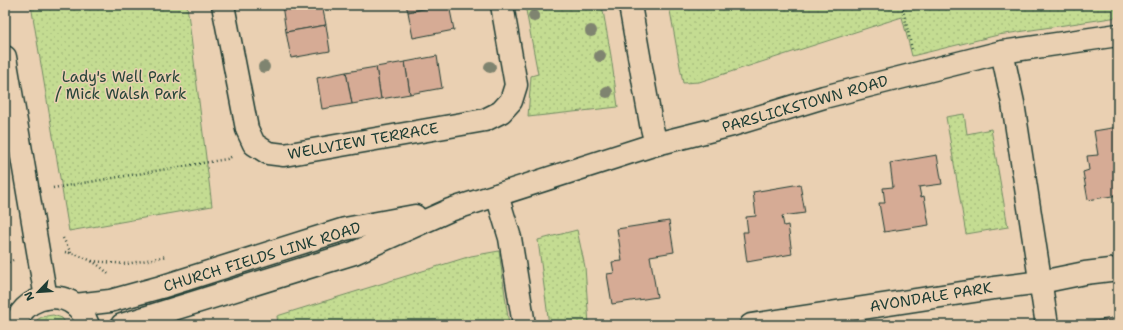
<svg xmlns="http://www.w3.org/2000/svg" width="1123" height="330" viewBox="0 0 1123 330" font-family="'Shantell Sans',sans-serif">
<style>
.grass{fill:url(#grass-dots);stroke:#728c63}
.building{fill:#d6ab95;stroke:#1f3d34}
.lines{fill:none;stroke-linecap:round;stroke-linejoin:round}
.minor-casing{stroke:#1f3d34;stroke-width:25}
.path{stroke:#1f3d34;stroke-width:2.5;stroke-dasharray:1 3;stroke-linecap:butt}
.minor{stroke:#ead0b2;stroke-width:22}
.tree{fill:#7f846f}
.labels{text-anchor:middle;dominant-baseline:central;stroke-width:3;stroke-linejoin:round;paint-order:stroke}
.park-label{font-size:15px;fill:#274539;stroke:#ead0b2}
.street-label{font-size:15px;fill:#1f3d34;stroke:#ead0b2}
</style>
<defs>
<pattern id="grass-dots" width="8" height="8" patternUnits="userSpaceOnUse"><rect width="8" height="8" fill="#c4dc92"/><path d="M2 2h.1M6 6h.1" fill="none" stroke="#a8be7e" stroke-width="1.8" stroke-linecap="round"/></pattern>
</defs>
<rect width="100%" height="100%" fill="#ead0b2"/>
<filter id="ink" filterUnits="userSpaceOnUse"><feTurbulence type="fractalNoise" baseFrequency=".025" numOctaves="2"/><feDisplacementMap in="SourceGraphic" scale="8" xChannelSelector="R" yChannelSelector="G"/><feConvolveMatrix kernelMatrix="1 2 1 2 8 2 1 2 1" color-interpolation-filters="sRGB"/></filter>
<g filter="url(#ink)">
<g class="grass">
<path d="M31,5H187L212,206L69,231Z"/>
<path d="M525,5H602L611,56L618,107L528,117L531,76L538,74Z"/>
<path d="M669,5H1118V17L998,35L912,56L902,17L699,82L683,83Z"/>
<path d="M964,114L967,134L991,129L1008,227L966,234L946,117Z"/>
<path d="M577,230L585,267L589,325H549L538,240Z"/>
<path d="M499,251L509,325H278L277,316L471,256Z"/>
<path d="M53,315L62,318L67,325H33C37,317 45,316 53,315Z"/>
</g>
<g class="building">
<path d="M282,5H322L326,25L286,32Z"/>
<path d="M406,5H445L408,12Z"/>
<path d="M445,5H449L454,30L413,38L408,12Z"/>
<path d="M326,25L330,51L291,58L286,32Z"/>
<path d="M437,56L442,88L410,94L405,62Z"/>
<path d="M405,62L410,94L381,99L376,67Z"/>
<path d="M376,67L381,99L352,104L346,72Z"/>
<path d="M346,72L352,104L322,109L317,78Z"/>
<path d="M1118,127V195L1088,200L1083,172L1089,170L1087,156L1098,155L1094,131Z"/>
<path d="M937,155L942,184L919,187L921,197L924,196L929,225L884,232L879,203H885L883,188L893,187L890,163Z"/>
<path d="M800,184L805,213L782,216L784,226L788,225L792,254L747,262L743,232H748L746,217L756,216L753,192Z"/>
<path d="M669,221L674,252L650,256L657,297L612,304L607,274L614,273L612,262L622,261L617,229Z"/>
<path d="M1118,317V325H1083V323Z"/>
</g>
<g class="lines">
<g class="minor-casing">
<g id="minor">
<path d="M223,5L247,129L254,144L268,153L284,155L485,120L501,112L511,101L516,85L502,5"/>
<path d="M630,5L651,124L656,144"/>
<path d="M1002,52L1013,103L1047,325"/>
<path d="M5,57L46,298"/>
<path d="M497,195L510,238L524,325"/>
<path d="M75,305L110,301L161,287L345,229L415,216"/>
<path d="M16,325C22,299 54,290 74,304C81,309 85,317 88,325"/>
<path d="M122,325L354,253L450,210L656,144L732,125L824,97L1002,52L1118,35"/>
<path d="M751,325L994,288L1041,282L1085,273L1118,269"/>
</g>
</g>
<g class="path">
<path d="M902,5L912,49"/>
<path d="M53,188L227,159L233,156"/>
<path d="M63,238L71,253"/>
<path d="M65,252C81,255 98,262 109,275"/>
<path d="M92,261L127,264L167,256"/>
<path d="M5,264L13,260"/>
</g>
<use href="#minor" class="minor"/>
</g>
<g class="tree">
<circle cx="534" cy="16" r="6"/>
<circle cx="591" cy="31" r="6"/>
<circle cx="600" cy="56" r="6"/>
<circle cx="264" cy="67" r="6"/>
<circle cx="490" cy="67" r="6"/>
<circle cx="607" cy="92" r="6"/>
</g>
</g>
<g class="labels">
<g class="park-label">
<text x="121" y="77">Lady's Well Park<tspan x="121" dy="17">/ Mick Walsh Park</tspan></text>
</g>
<g class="street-label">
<text transform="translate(805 104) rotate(-16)">PARSLICKSTOWN ROAD</text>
<text transform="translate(363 141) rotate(-10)">WELLVIEW TERRACE</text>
<text transform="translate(262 257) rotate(-17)">CHURCH FIELDS LINK ROAD</text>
<text transform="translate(931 297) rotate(-9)">AVONDALE PARK</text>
</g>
</g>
<rect width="1123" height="330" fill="none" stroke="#ead0b2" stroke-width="20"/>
<rect x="10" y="10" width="1103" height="310" fill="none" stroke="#1f3d34" stroke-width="1.5" filter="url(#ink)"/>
<g transform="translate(38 292) rotate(245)" stroke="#ead0b2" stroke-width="3" paint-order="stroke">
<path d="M0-3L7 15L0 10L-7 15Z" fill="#1f3d34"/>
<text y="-6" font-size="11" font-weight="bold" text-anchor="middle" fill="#1f3d34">N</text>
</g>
</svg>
